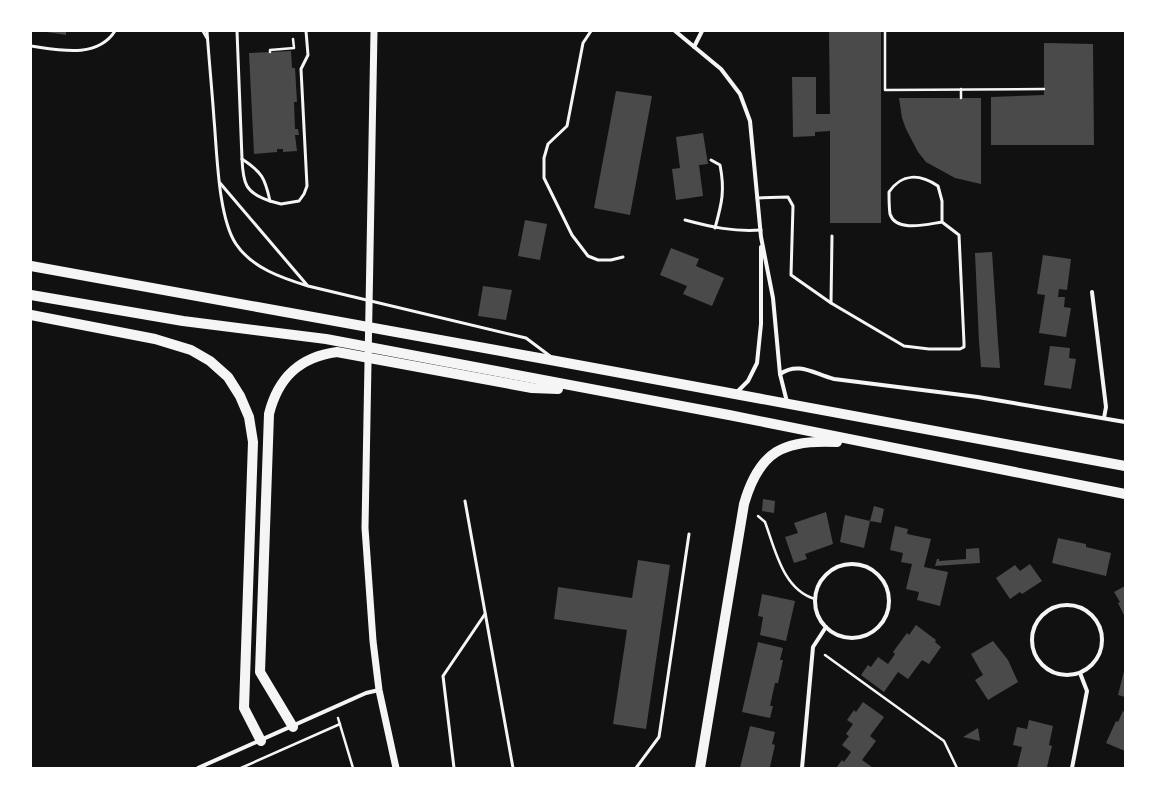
<svg xmlns="http://www.w3.org/2000/svg" width="1156" height="799" viewBox="0 0 1156 799" font-family="Karla,sans-serif">
<style>
.building{fill:#4a4a4a}
.lines{fill:none;stroke-linecap:round;stroke-linejoin:round}
.path{stroke:#f5f5f5;stroke-width:2.5}
.service{stroke:#f5f5f5;stroke-width:3}
.minor{stroke:#f5f5f5;stroke-width:4}
.tertiary{stroke:#f5f5f5;stroke-width:7}
.primary{stroke:#f5f5f5;stroke-width:10}
</style>
<rect width="100%" height="100%" fill="#111"/>
<g class="building">
<path d="M40,31H66V35Z"/>
<path d="M829,31H881V223H830V131L815,132V136L793,137L792,77H816V114H830Z"/>
<path d="M1044,43L1093,44L1094,145H991V97L1044,95Z"/>
<path d="M291,51L292,68H295L297,102H294L295,129H298L299,135H295L297,151L283,152V149H277V152L254,154L249,53Z"/>
<path d="M616,91L652,96L630,215L594,208Z"/>
<path d="M899,98H981V184L955,178L926,162L918,152L906,129L902,118Z"/>
<path d="M703,133L708,164L699,165L703,196L676,200L672,169L680,168L676,137Z"/>
<path d="M525,220L547,224L540,260L518,256Z"/>
<path d="M671,248L699,259L696,266L724,278L712,306L683,294L687,286L660,275Z"/>
<path d="M992,252L998,342L1000,368L981,367L979,342L975,253Z"/>
<path d="M1043,255L1071,259L1067,290L1059,289L1058,297H1065L1064,307L1071,308L1066,337L1039,333L1045,295L1037,294Z"/>
<path d="M483,286L512,290L506,320L478,316Z"/>
<path d="M1050,346L1070,348L1069,358L1076,359L1071,389L1044,385Z"/>
<path d="M763,499L775,501L774,513L762,511Z"/>
<path d="M874,506L884,509L881,523L870,521Z"/>
<path d="M826,512L833,544L805,554L807,559L794,563L785,537L798,533L794,523Z"/>
<path d="M845,515L870,521L864,548L840,542Z"/>
<path d="M895,526L908,529L907,534L931,539L924,567L948,572L940,606L917,600L919,592L906,589L912,564L901,562L903,553L890,550Z"/>
<path d="M1058,538L1086,544V547L1111,553L1106,576L1052,563Z"/>
<path d="M979,548L980,563L935,566L937,559H939V561L966,559V549Z"/>
<path d="M638,560L670,565L646,729L613,724L627,630L554,619L558,587L632,598Z"/>
<path d="M1030,564L1042,581L1022,594L1020,592L1010,599L996,578L1015,565L1020,571Z"/>
<path d="M1125,586V617L1118,603L1120,602L1114,592Z"/>
<path d="M762,594L795,601L786,641L760,635L763,617L758,616Z"/>
<path d="M916,625L936,640L935,642L941,647L929,664L922,660L908,679L898,672L884,692L861,675L868,665L871,667L878,657L888,664L895,654L893,652L907,633L909,635Z"/>
<path d="M993,641L1008,660L1018,682L988,700L975,680L983,675L971,654Z"/>
<path d="M758,642L783,648L780,660H783L778,683H775L770,706H773L770,718L742,712Z"/>
<path d="M1124,671H1125V697L1118,695Z"/>
<path d="M863,702L884,717L870,736L876,741L862,760L872,767L836,768L842,760L844,762L851,752L842,745L849,736L846,734L853,724L847,720L854,710L856,712Z"/>
<path d="M1123,711L1125,712V751L1106,743L1116,721L1118,722Z"/>
<path d="M1029,720L1053,726L1049,745L1052,746L1047,767L1017,768L1022,747L1013,745L1017,727L1027,729Z"/>
<path d="M750,726L775,732L772,744L775,745L770,767L740,768Z"/>
<path d="M978,728L980,741L963,737Z"/>
</g>
<g class="lines">
<g class="path">
<path d="M885,31V90L1044,89"/>
<path d="M270,52V50L294,48L293,39"/>
<path d="M961,89V98"/>
<path d="M758,516L765,522C775,549 783,590 815,599"/>
<path d="M825,655L944,741L957,768"/>
<path d="M338,718L353,768"/>
<path d="M241,768L340,724"/>
</g>
<g class="service">
<path d="M203,31L207,38"/>
<path d="M207,31C209,60 212,90 214,119C217,152 218,217 236,244C252,268 282,278 308,286L526,338L550,356"/>
<path d="M237,31L242,159C262,172 265,178 270,201L281,204L299,201L304,194L307,186L301,69L308,55L306,31"/>
<path d="M591,31L583,43L567,126L548,144L544,158V178L572,235L588,256L598,260H611L623,257"/>
<path d="M31,46C59,50 97,59 115,31"/>
<path d="M242,159C243,183 245,193 270,201"/>
<path d="M711,160L720,165C725,190 722,203 715,228"/>
<path d="M220,183L307,285"/>
<path d="M757,198L788,197L793,206L791,275L831,303L904,346L929,349H960L964,347V343L959,235L942,222C928,224 896,233 890,214C889,207 889,199 889,192C902,173 920,174 938,186L942,201V222"/>
<path d="M685,220C711,227 734,232 761,230"/>
<path d="M831,303L832,236"/>
<path d="M465,501L513,768"/>
<path d="M454,768L443,676L485,614"/>
<path d="M636,768L659,737L689,534"/>
</g>
<g class="minor">
<path d="M675,31L721,69L740,94L750,121L761,237L773,298L780,374L787,402"/>
<path d="M694,47L702,31"/>
<path d="M1092,292L1106,407L1104,418"/>
<path d="M780,374C799,361 814,374 834,379L978,397L1125,422"/>
<path d="M736,393L748,381L757,363L761,324V247"/>
<circle cx="852" cy="601" r="37"/>
<circle cx="1067" cy="640" r="35"/>
<path d="M198,768L366,693L379,690"/>
<path d="M802,768L813,647L826,627"/>
<path d="M1072,768L1087,691L1080,673"/>
</g>
<path class="tertiary" d="M374,31L365,528L373,641L379,690L396,768"/>
<g class="primary">
<path d="M31,266L556,361L1125,466"/>
<path d="M31,295L183,321L326,339L729,415L1125,494"/>
<path d="M31,315L155,339L191,350L210,361L228,377L240,396L249,417L253,442L244,708L261,741"/>
<path d="M293,727L260,672L269,414C278,378 299,357 337,352L532,388L558,389"/>
<path d="M700,768L744,504C759,451 784,439 837,442"/>
</g>
</g>
<rect width="1156" height="799" fill="none" stroke="#ffffff" stroke-width="64"/>
</svg>
